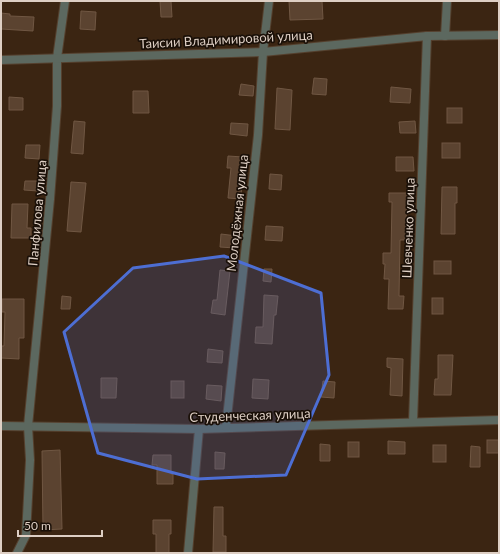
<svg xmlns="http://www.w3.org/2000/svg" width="500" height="554" viewBox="0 0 500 554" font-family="Lato,sans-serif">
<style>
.building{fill:#5b4330;stroke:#705743}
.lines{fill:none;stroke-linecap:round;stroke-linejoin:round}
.minor-casing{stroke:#55402e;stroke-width:10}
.tertiary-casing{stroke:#55402e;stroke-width:10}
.minor{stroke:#5c685f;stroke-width:8}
.tertiary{stroke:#5c685f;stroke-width:8}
.marked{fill:#4d6ed3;fill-opacity:0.2;stroke:#4d6ed3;stroke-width:3;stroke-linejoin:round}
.labels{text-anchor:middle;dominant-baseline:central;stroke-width:3.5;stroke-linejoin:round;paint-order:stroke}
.street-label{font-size:13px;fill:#decfc4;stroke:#1a1008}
</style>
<rect width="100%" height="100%" fill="#3b2512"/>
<g class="building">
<path d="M160,1H171L172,17H161Z"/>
<path d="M289,1H322L323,19L290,20Z"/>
<path d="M81,11L96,12L95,30L80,29Z"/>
<path d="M1,13L10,14V16L34,17L33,31L1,29Z"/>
<path d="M314,78L327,79L326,95L312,94Z"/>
<path d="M241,84L254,86L253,96L239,95Z"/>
<path d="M391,87L411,89L410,103L390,102Z"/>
<path d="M277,88L292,90L290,130L275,129Z"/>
<path d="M133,91H148L149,113H133Z"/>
<path d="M9,97L23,98V110H9Z"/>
<rect x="447" y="108" width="15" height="15"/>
<path d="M74,121L85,122L83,154L71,153Z"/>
<path d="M415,121L416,133H400L399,122Z"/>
<path d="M231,123L248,124L247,136L230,134Z"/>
<rect x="442" y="143" width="18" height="15"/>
<path d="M26,145H40L39,159L25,158Z"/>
<path d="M228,156L243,157L241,199L228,198L231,168H227Z"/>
<path d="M396,157H413L414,171H396Z"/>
<path d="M270,174L282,175L281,190L269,189Z"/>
<path d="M25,181H38V191L24,190Z"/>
<path d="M71,182L86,183L81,232L67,231Z"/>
<path d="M442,187H457V203H455V234H441Z"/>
<path d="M389,193H410V201H407L405,240H400L399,296H404L403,309H388L389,279H384L385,264H383V253H391L392,202H389Z"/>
<path d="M12,204H28L27,228H31V238H11Z"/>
<path d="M266,226L283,227L282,241L265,240Z"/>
<path d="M221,234L237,236L235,248L220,247Z"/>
<rect x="434" y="261" width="17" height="13"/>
<path d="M264,269H272L271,282L263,281Z"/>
<path d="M220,270L230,271L225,315L211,313L213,300H217Z"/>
<path d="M264,295L278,296L276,315H274L272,344L255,343L256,327H263Z"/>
<path d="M62,296L71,297L70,309H61Z"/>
<rect x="432" y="298" width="11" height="16"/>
<path d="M2,299H24V338H19V359L1,358V346H4L5,312H2Z"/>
<path d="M208,349L223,351L222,363L207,362Z"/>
<path d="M438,355H453L451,395H434L435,379H438Z"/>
<path d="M387,358L403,359L402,396L390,395L391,368L387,367Z"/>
<path d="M101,378H117L116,398H101Z"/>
<path d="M253,379L269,380L268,399L252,398Z"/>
<rect x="171" y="381" width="13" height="17"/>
<path d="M323,381L335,382L334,398L321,397Z"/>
<path d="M207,385L222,386L221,401L206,399Z"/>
<rect x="487" y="440" width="12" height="13"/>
<path d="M388,441L405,442V454H388Z"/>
<rect x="348" y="442" width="11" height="15"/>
<path d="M320,444L330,445V461H320Z"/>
<rect x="433" y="445" width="13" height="17"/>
<path d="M471,446L480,447V467H470Z"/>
<path d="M60,450L62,529L43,530L42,451Z"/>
<path d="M215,452L225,453L224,469H215Z"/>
<path d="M153,455H171V474H173V484H157V465H152Z"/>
<path d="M214,507H223V536H226V552H213Z"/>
<path d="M153,520H171V534H169V553H156V534H153Z"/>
</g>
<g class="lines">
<g class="minor-casing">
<g id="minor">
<path d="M445,36L447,1"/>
<path d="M413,422L427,36"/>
<path d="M1,426L199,429L499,420"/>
<path d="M226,427L258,135L263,52L269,1"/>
<path d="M17,553L26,535L30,460L28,426L50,199L57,106V58L65,1"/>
<path d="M188,553L199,429"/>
</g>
</g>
<g class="tertiary-casing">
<path id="tertiary" d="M1,60L263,52L427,36L499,35"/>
</g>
<use href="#minor" class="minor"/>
<use href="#tertiary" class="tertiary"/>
</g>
<path class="marked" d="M224,256L321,293L329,375L286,475L197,479L98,453L64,332L133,268Z"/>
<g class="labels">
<g class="street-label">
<text transform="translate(226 39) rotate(-3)">Таисии Владимировой улица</text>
<text transform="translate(37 213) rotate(-85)">Панфилова улица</text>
<text transform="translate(237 213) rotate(-84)">Молодёжная улица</text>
<text transform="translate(408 228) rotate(-88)">Шевченко улица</text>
<text transform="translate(250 415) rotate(-2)">Студенческая улица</text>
</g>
</g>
<rect width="500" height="554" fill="none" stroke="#decfc4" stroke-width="4"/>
<path d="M18 530v6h84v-6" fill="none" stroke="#decfc4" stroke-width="2"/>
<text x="24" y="530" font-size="12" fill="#decfc4" stroke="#1a1008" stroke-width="3" paint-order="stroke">50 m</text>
</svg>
